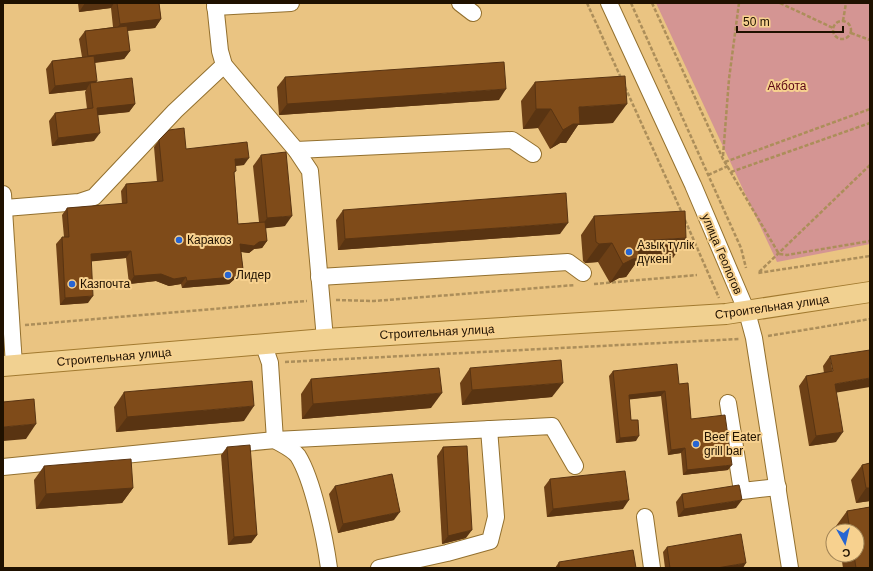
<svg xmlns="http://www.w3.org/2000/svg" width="873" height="571" viewBox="0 0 873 571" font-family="Helvetica,sans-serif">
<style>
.park{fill:#d49593}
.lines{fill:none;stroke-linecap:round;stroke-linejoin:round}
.minor-casing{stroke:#93702e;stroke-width:18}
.major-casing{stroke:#a27a2f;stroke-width:22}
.path{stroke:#ac8e5a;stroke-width:2.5;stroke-dasharray:4 2;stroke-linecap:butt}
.minor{stroke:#fff;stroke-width:16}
.major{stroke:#f1d191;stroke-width:20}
.wall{fill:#6d4016}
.shaded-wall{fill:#593412}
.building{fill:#7f4b19;stroke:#593412}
.poi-dot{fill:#2765d2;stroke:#f7d18f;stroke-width:1.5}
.labels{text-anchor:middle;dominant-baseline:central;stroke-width:4;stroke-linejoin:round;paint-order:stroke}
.park-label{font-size:12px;fill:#5b0513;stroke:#f7d18f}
.poi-label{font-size:12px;fill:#1f1100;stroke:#f7d18f;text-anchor:start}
.street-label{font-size:12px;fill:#1f1100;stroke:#f7d18f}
</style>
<rect width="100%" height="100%" fill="#eac482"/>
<path class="park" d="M656,3H870V244L777,262Z"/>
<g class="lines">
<g class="minor-casing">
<g id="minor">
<path d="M215,3L220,51L224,65L296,150L310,171L325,339"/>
<path d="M460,3L473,13"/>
<path d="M609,3L693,185L747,312L754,338L790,568"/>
<path d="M215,7L291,3"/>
<path d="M296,150L512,140L533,154"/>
<path d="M3,194L14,365"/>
<path d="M5,208L79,202L94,197L175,111L224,65"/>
<path d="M319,277L568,262L583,273"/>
<path d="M263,343L270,363L275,440C281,444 293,449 298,456C313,480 325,539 329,568"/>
<path d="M728,403L742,491L778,487"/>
<path d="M3,467L275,440L552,426L575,466"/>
<path d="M645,517L652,568"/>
<path d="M379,568L447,553L490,541L496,517L489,429"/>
</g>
</g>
<g class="major-casing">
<path id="major" d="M3,366L325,339L726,314L870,292"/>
</g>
<g class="path">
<path d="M587,3L621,78"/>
<path d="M631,3L741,248L746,268"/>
<path d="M652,3L723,159L779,254L787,255L870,241"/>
<path d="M780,3L833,28"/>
<circle cx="842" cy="30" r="9"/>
<path d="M843,21L846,3"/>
<path d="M851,33L870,40"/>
<path d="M625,87L682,213"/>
<path d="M723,156L729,79L739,3"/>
<path d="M725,162L870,109"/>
<path d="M870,165L758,273L870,256"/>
<path d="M731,172L870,123"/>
<path d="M708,175L728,166"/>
<path d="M685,220L719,298"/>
<path d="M594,284L697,275"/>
<path d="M336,300L374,301L575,285"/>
<path d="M25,325L307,301"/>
<path d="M768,336L870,319"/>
<path d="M285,362L739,339"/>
</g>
<use href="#minor" class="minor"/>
<use href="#major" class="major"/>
</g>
<g class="wall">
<path d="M78,3H159L161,19L155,28L127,31L130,51L124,59L95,63L96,83L135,104L129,112L98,115L94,141L52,146L49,121L55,113L87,109L85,92L86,90L49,94L46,69L52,61L82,57L79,39L85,31L113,27L111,8L79,12Z"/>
<path d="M285,77L499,100L279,115L277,87Z"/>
<path d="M535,82L613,123L578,125L566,143H560L550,149L538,128L523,129L521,101Z"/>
<path d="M159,140L186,149L244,165L236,166L234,174L238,224L259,222L253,166L261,155L285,226L265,228L267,241L262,248L254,249L249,253L241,252L243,269L238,276L229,284L182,288L181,284L169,286L156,281L129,284L126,258L91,261L88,303L60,305L56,244L62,237H64L62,215L67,208L122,204L121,191L126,184L157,182L154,147Z"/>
<path d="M343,210L560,234L338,250L336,220Z"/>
<path d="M594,216L673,258L638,260L626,277L619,278L610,283L598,262L585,263L583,261L581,235Z"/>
<path d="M830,356L836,393V442L809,446L799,386L806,376L824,373L823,366Z"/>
<path d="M470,368L552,397L462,405L460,383Z"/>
<path d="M613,371L679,384L691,419L728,470L683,475L681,453L668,455L661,396L629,399L631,420L636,441L616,443L609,376Z"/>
<path d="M311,379L431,408L302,419L301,394Z"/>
<path d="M124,392L244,421L116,432L114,407Z"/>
<path d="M227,447L257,535L251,543L228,545L221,455Z"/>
<path d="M443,447L466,538L442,544L437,456Z"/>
<path d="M870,463V501L856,503L851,480L862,465Z"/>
<path d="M44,466L133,488L122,503L36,509L34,480Z"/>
<path d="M550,479L623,509L547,517L544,487Z"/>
<path d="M335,486L394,520L338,533L329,494Z"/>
<path d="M682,494L736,508L678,517L676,502Z"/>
<path d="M870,507V568H843L841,555H857V531H837L836,526L847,511Z"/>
<path d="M667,547L743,568H665L663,552Z"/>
<path d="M559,562L636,568H555Z"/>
</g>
<g class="shaded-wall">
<path d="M85,3H114L111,8L79,12Z"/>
<path d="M161,19L155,28L114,32L120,24Z"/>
<path d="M130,51L124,59L82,64L88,56Z"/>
<path d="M97,81L91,89L90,83L86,90L49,94L55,86Z"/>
<path d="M506,89L499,100L279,115L287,104Z"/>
<path d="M135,104L129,112L91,116L97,108Z"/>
<path d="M627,104L613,123L578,125L566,143H560L550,149L579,107Z"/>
<path d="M536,109H551L538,128L523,129Z"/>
<path d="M100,133L94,141L52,146L58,138Z"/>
<path d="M249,158L244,165L230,166L235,159Z"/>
<path d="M292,216L285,226L260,229L267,218Z"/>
<path d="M568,223L560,234L338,250L345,239Z"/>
<path d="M686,238L673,258L638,260L626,277L619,278L610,283L638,241Z"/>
<path d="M267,241L262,248L254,249L249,253L235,251L240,244Z"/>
<path d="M612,243L598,262L585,263L599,244Z"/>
<path d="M131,251L126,258L86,262L91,254Z"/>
<path d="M243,269L238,276L229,284L182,288L187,281Z"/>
<path d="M161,274L186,277L181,284L169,286L156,281L129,284L134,276Z"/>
<path d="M93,296L88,303L60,305L65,298Z"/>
<path d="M870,378V387L828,394L835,384Z"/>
<path d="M563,383L552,397L462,405L472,390Z"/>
<path d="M665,391L661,396L625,400L629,395Z"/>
<path d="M442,393L431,408L302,419L313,404Z"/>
<path d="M254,406L244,421L116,432L127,417Z"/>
<path d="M36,424L26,439L3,441V427Z"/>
<path d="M843,432L836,442L809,446L816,436Z"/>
<path d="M639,436L636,441L616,443L620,438Z"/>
<path d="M685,448L681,453L668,455L671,450Z"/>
<path d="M732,465L728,470L683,475L687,470Z"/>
<path d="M133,488L122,503L36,509L46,494Z"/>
<path d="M866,488H870V501L856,503Z"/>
<path d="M629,500L623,509L547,517L553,509Z"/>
<path d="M742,500L736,508L678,517L684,509Z"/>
<path d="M400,512L394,520L338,533L343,524Z"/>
<path d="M472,530L466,538L442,544L448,536Z"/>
<path d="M257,535L251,543L228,545L234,537Z"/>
<path d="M746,563L743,568H717Z"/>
</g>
<g class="building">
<path d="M117,3H159L161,19L120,24Z"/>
<path d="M127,26L130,51L88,56L85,31Z"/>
<path d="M94,56L97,81L55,86L52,61Z"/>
<path d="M504,62L506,89L287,104L285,77Z"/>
<path d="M625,76L627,104L579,107L580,124H573L563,130L551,109H536L535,82Z"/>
<path d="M132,78L135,104L97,108L100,133L58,138L55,113L93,108L90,83Z"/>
<path d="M184,128L186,149L247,142L249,158L235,159L236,171L234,172L238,224L265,222L267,241L259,242L254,246L240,244L243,269L234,277L187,281L186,277L174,279L161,274L134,276L131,251L91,254L93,296L65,298L62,237H69L67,208L127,203L126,184L163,181L159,140L169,130Z"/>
<path d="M286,152L292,216L267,218L261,155Z"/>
<path d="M566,193L568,223L345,239L343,210Z"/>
<path d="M685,211L686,238L638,241L639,258L633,259L623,264L612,243L599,244L596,242L594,216Z"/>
<path d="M870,350V378L835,384L843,432L816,436L806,376L833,371L830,356Z"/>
<path d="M561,360L563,383L472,390L470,368Z"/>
<path d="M677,364L679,384L688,383L691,419L725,415L732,465L687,470L685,448L671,450L665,391L629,395L631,420H638L639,436L620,438L613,371Z"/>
<path d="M439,368L442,393L313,404L311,379Z"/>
<path d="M252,381L254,406L127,417L124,392Z"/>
<path d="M34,399L36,424L3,427V402Z"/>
<path d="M250,445L257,535L234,537L227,447Z"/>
<path d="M467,446L472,530L448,536L443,447Z"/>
<path d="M131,459L133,488L46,494L44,466Z"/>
<path d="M870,463V488H866L862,465Z"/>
<path d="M625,471L629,500L553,509L550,479Z"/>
<path d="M392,474L400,512L343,524L335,486Z"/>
<path d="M739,485L740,489L742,500L684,509L682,494Z"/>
<path d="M870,507V568H856L854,555H857V531H850L847,511Z"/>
<path d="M741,534L746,563L717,568H670L667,547Z"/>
<path d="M633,550L636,568H559V562Z"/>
</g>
<g class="poi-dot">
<circle cx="179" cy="240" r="4"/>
<circle cx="629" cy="252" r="4"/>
<circle cx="228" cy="275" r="4"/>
<circle cx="72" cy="284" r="4"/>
<circle cx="696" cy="444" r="4"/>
</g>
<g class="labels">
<g class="park-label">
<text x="787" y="86">Акбота</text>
</g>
<g class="poi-label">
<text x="187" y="240">Каракоз</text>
<text x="637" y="245">Азық түлік<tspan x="637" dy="14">дүкені</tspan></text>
<text x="236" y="275">Лидер</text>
<text x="80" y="284">Казпочта</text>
<text x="704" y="437">Beef Eater<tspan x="704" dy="14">grill bar</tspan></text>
</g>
<g class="street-label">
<text transform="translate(722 254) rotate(67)">улица Геологов</text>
<text transform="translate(772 307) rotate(-8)">Строительная улица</text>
<text transform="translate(437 332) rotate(-3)">Строительная улица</text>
<text transform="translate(114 357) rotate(-5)">Строительная улица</text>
</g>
</g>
<rect width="873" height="571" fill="none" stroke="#1f1100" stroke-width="8"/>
<g transform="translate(845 543) rotate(172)"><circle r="19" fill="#f7d18f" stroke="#a18456"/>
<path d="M0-3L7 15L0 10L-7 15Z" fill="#2765d2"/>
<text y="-6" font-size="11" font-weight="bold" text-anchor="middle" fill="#1f1100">С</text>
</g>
<path d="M737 26v6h106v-6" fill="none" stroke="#1f1100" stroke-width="2"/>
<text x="743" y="26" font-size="12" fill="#1f1100" stroke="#f7d18f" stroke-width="3" paint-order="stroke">50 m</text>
</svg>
